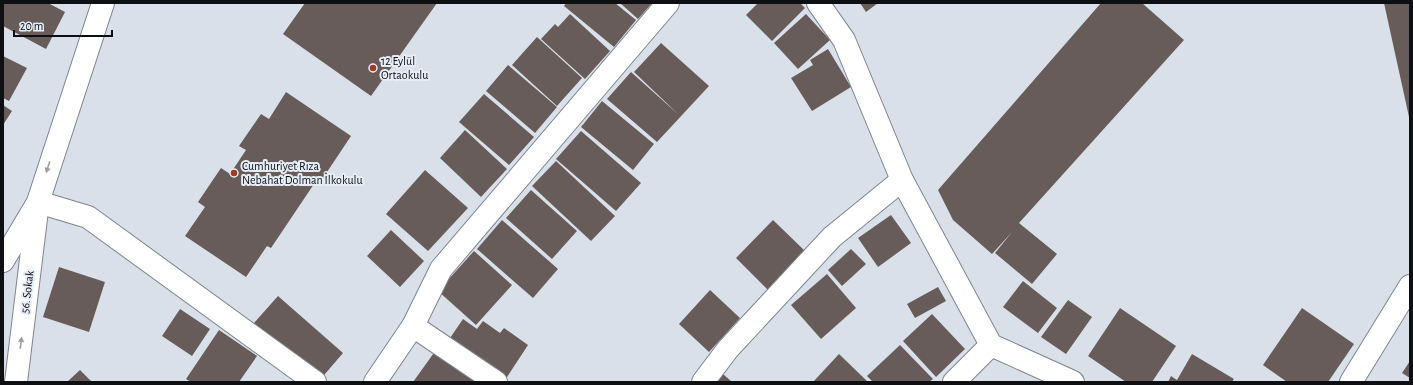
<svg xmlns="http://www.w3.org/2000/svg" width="1413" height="385" viewBox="0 0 1413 385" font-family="'Alegreya Sans',sans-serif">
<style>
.building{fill:#675c59}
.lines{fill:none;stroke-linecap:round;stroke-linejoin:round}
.minor-casing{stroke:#7f858e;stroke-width:24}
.tertiary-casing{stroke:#7f858e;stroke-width:24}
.secondary-casing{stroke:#7f858e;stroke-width:24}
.minor{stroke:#fff;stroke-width:22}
.tertiary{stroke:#fff;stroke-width:22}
.secondary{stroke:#fff;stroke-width:22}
.oneway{fill:#9e9fa0}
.poi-dot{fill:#a23921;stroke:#e7edf7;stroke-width:1.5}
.labels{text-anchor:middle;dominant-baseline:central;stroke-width:4;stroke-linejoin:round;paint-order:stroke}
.poi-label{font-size:12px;fill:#0d0f12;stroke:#e7edf7;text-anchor:start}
.street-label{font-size:12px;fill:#0d0f12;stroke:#e7edf7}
</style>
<rect width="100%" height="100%" fill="#dae0ea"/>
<g class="building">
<path d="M3,3H48L65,12L46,49L3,26Z"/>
<path d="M305,3H437L371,96L283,34Z"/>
<path d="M566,3H615L636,20L614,47L564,6Z"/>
<path d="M620,3H652L638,19Z"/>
<path d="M758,3H800L805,8L772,41L746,15Z"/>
<path d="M860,3H878L866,12Z"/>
<path d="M1101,3H1142L1184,40L1019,223L1057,254L1032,284L995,253L1012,232L992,254L953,220L938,190Z"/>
<path d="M1384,3H1410V117H1409Z"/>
<path d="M570,14L610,51L585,79L541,39L555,24L558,27Z"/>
<path d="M806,14L830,40L798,69L774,43Z"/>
<path d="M537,37L582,78L557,106L512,65Z"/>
<path d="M661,43L709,86L657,142L607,99L631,72L679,115L634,72Z"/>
<path d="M828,49L851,87L812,111L791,78L813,65L810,60Z"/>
<path d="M3,56L27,68L9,101L3,98Z"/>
<path d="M508,65L557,107L535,133L486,91Z"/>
<path d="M286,92L351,136L321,181L318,178L271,248L267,246L246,277L185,236L205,207L198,202L221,168L230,174L246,150L239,146L261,114L269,119Z"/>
<path d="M484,94L534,137L509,165L459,122Z"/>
<path d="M602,101L654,144L633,170L581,127Z"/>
<path d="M3,105L12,111L3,125Z"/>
<path d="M465,130L507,169L481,197L440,158Z"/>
<path d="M581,131L641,183L616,211L556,159Z"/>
<path d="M556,161L615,216L591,241L532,186Z"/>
<path d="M425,170L468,208L428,251L386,214Z"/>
<path d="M531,190L577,231L552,259L506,218Z"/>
<path d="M891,215L911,243L878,267L858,238Z"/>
<path d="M502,220L558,269L533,298L477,249Z"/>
<path d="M773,220L806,252L768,290L736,258Z"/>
<path d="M391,230L424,261L400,287L367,256Z"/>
<path d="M851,249L866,264L842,286L828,270Z"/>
<path d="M474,251L512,285L476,325L438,291Z"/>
<path d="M59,267L105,282L89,332L43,317Z"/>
<path d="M827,274L856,308L821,339L791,305Z"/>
<path d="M1023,281L1057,308L1038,333L1003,307Z"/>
<path d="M938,287L946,301L915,318L907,304Z"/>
<path d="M710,290L740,318L709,352L679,324Z"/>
<path d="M278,296L343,353L319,381L254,323Z"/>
<path d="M1068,300L1092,317L1066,354L1041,337Z"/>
<path d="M1120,308L1176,346L1152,382H1126L1088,356Z"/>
<path d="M1302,308L1354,344L1328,382H1287L1263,365Z"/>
<path d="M180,309L210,329L192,356L162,336Z"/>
<path d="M932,314L965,349L936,377L903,341Z"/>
<path d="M463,319L477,329L483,321L500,333L504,328L528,345L505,380L448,341Z"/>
<path d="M219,330L257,356L239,382H191L186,379Z"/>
<path d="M900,345L933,379L929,382H873L867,376Z"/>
<path d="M436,350L482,382H413Z"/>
<path d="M839,354L868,382H813Z"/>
<path d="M1192,354L1234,379L1232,382H1168L1171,376L1177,380Z"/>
<path d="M1410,361V378L1402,373Z"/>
<path d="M80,370L92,382H67Z"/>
<path d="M723,374L732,382H717Z"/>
</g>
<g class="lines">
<g class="minor-casing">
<g id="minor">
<path d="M818,3L844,40L902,180L991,345L1073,382"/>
<path d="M38,202L88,217L315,382"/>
<path d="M413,326L496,382"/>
<path d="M375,382L413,326L441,269L668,3"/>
<path d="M703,382L728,349L832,237L902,180"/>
<path d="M954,382L991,345"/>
</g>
</g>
<g class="tertiary-casing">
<path id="tertiary" d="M1351,382L1410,286"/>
</g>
<g class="secondary-casing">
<g id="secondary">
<path d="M3,261L38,202L103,3"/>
<path d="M16,382L37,210"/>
</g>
</g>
<use href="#minor" class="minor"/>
<use href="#tertiary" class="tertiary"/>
<use href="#secondary" class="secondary"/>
</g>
<defs><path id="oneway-solid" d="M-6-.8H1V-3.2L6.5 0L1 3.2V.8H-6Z"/></defs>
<g class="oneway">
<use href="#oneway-solid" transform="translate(48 167) rotate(108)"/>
<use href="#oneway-solid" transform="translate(21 343) rotate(-83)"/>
</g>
<g class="poi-dot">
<circle cx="373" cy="68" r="4"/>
<circle cx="234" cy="173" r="4"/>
</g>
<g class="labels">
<g class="poi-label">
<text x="381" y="61">12 Eylül<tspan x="381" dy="14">Ortaokulu</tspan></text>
<text x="242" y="166">Cumhuriyet Rıza<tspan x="242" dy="14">Nebahat Dolman İlkokulu</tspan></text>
</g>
<g class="street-label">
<text transform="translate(27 292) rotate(-83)">56. Sokak</text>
</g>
</g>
<rect width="1413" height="385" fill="none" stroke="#0d0f12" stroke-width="8"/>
<path d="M14 30v6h98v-6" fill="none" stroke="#0d0f12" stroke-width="2"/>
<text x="20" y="30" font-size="12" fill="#0d0f12" stroke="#e7edf7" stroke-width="3" paint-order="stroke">20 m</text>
</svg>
